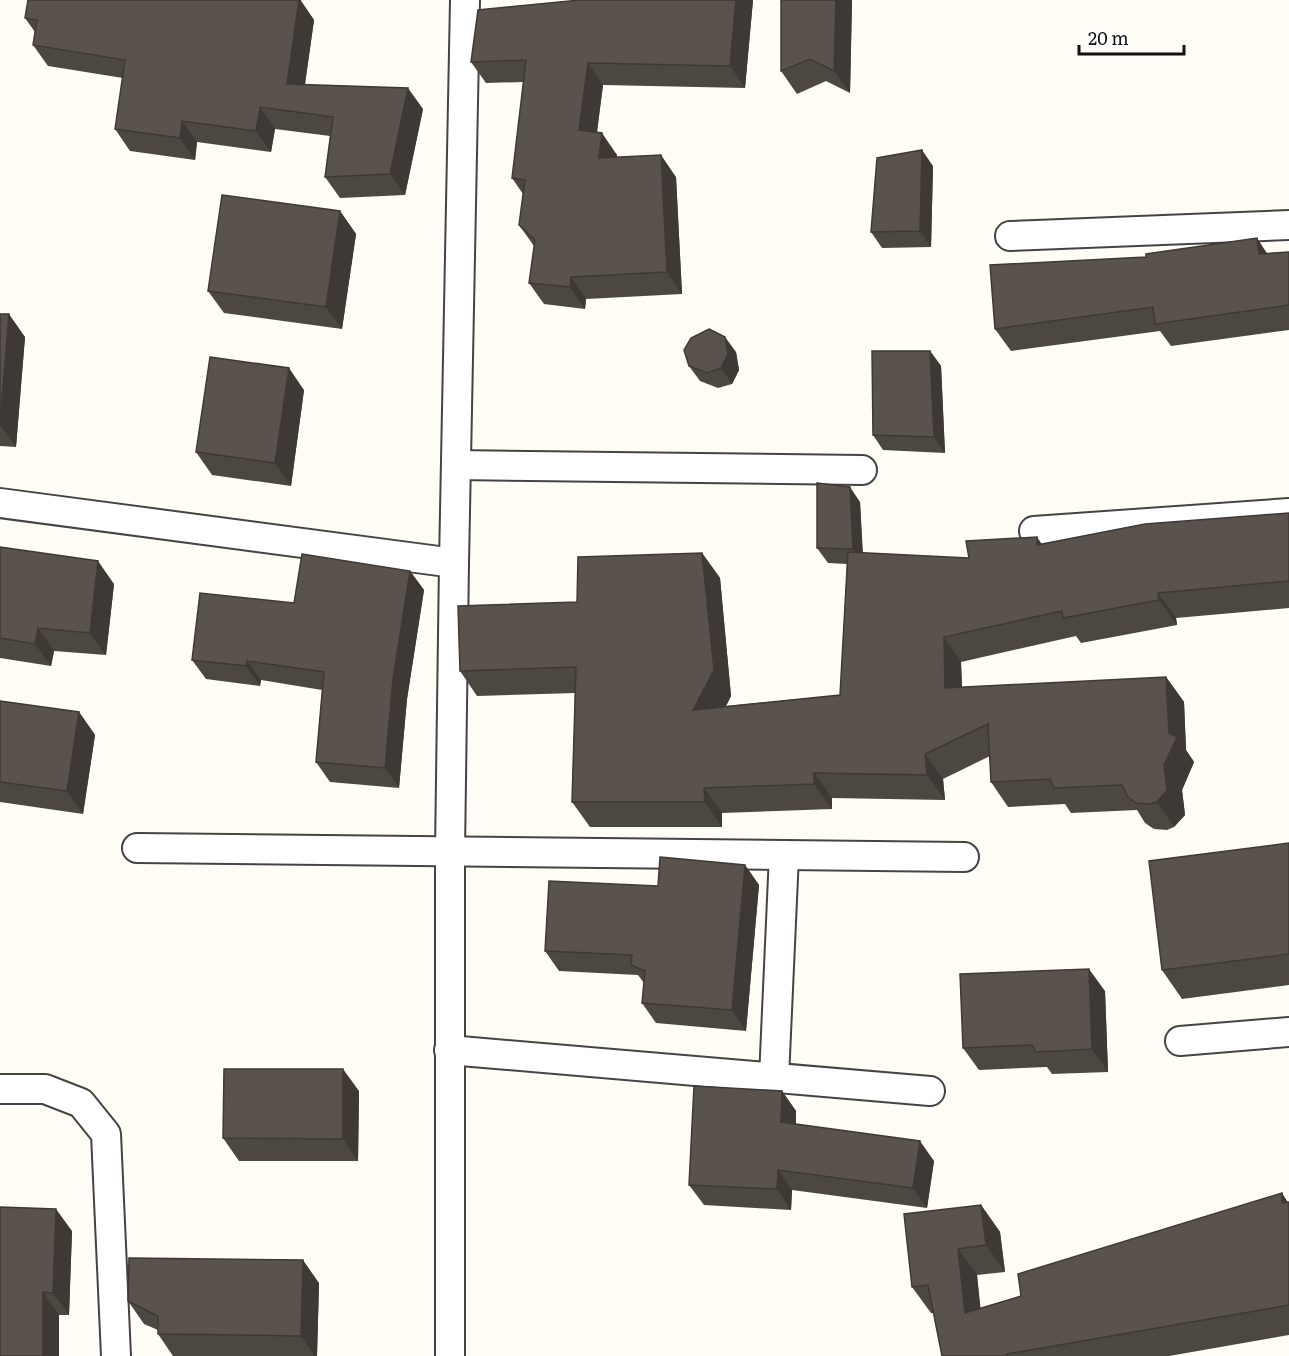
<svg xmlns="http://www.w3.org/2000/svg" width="1289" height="1356" viewBox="0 0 1289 1356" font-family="Literata,serif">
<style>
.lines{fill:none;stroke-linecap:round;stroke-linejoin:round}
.street-casing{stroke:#444;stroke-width:32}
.street{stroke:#fff;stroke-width:28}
.wall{fill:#4d4742}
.shaded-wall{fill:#3f3936}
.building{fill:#5a524d;stroke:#3f3936;stroke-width:1.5}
</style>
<rect width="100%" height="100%" fill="#fffdf5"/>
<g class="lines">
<g class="street-casing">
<g id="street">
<path d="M1010,236L1289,225"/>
<path d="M456,465L862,470"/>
<path d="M0,503L454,563"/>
<path d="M1034,531L1289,513"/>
<path d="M137,848L964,857"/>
<path d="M1180,1041L1289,1032"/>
<path d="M449,1050L930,1091"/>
<path d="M774,1078L784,855"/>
<path d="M0,1089H45L81,1103L106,1134L116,1356"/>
<path d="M450,1356V851L454,563L465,0"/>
</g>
</g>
<use href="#street" class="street"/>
</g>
<g class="wall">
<path d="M753,0L745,88L603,85L597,133L617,155V158L676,177L682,294L586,299L585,309L544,304L529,283L534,246L519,225L523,194L512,178L524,82L486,83L471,62Z"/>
<path d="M781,0H852L850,93L826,81L797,94L781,71Z"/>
<path d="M301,1L314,20L305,84L423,109L405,195L340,198L325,177L330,136L275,129L271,152L197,142L195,160L130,151L115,129L123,78L48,66L33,45L35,32L25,18Z"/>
<path d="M933,166L931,247L882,248L871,232Z"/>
<path d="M340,211L356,234L342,329L224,313L208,291Z"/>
<path d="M1289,252V330L1171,346L1160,331L1011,351L995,329L1267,254Z"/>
<path d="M0,314L25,337L16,447L0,446Z"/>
<path d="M930,351L941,366L945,453L883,450L873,435Z"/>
<path d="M736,352L739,370L732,384L718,388L700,381L689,366Z"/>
<path d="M304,390L291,486L212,475L196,452Z"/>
<path d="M860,502L863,553L969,558L1041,544L1289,513V608L1176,618L1177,625L1081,643L1076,636L961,662L962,688L1166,677L1184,702L1186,750L1194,762L1182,790L1185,815L1174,827L1167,830L1154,829L1145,823L1137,810L1071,813L1065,804L1008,807L991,782L990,756L943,779L945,800L832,798V809L722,813V827H590L572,802L575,693L477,696L460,671L577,602L702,553L720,578L731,696L726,706L840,695L847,564L828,563L817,548Z"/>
<path d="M0,547L114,584L106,655L54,651L51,666L0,658Z"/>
<path d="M410,571L424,590L407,699L399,788L330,782L316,762L322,690L261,680L260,686L206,679L192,660L294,603Z"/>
<path d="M0,701L79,712L95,735L83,814L0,802Z"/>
<path d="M1289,843V985L1182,999L1162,970Z"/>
<path d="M745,865L759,885L746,1031L656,1023L642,1003L644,983L638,975L559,971L545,951L658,886Z"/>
<path d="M1105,991L1108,1072L1052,1074L1047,1067L979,1070L963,1048Z"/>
<path d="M359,1091L358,1161H239L223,1138Z"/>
<path d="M782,1091L796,1111V1124L934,1161L927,1208L792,1190L791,1210L704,1205L689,1185Z"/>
<path d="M1289,1202V1335L1169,1356H942L934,1313H931L912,1287L981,1205L1000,1232L1005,1272L977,1275L980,1308L1021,1296Z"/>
<path d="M72,1231L69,1315H59V1356H0Z"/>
<path d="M319,1283L317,1356H173L158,1334V1330L144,1324L128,1301Z"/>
</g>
<g class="shaded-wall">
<path d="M286,0H301V1L314,20L302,105L287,84Z"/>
<path d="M736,0H753L745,88L730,66Z"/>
<path d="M836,0H852L850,93L834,71Z"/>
<path d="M588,63L603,85L594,152L579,130Z"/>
<path d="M408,88L423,109L405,195L390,174Z"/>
<path d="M260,107L275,129L271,152L256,131Z"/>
<path d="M182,121L197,142L195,160L180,138Z"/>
<path d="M602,133L617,155L614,180L599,158Z"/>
<path d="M922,150L933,166L931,247L920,231Z"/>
<path d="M661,155L676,177L682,294L667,272Z"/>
<path d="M340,211L356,234L342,329L326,307Z"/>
<path d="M1257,238L1272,261L1259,254Z"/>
<path d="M571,277L586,299L585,309L570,287Z"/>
<path d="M9,314L25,337L16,447L0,425Z"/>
<path d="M725,337L736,352L739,370L732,384L721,368Z"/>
<path d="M930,351L941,366L945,453L934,437Z"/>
<path d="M289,368L304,390L291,486L275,463Z"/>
<path d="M850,487L860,502L863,565L853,549Z"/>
<path d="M1037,537L1054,562L1037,545Z"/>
<path d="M702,553L720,578L731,696L711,735L693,710Z"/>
<path d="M98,561L114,584L106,655L90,633Z"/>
<path d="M410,571L424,590L407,699L399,788L385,768L393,679Z"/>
<path d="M1158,593L1176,618L1177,625L1159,600Z"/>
<path d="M38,628L54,651L51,666L35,644Z"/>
<path d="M944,637L961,662L963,714L945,688Z"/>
<path d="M247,661L261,680L260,686L246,666Z"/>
<path d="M1166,677L1184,702L1186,750L1194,762L1182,790L1185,815L1174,827L1157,802L1164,765L1169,733Z"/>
<path d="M79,712L95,735L83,814L67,791Z"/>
<path d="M925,754L943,779L945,800L927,775Z"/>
<path d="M814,773L832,798V809L814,784Z"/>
<path d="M704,788L722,813V827L705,802Z"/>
<path d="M745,865L759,885L746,1031L732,1010Z"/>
<path d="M1089,969L1105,991L1108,1072L1092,1049Z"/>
<path d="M343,1069L359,1091L358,1161L343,1139Z"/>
<path d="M782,1091L796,1111L795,1143L781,1122Z"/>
<path d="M920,1141L934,1161L927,1208L913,1188Z"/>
<path d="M778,1170L792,1190L791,1210L777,1189Z"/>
<path d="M1282,1193L1289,1204L1282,1203Z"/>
<path d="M981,1205L1000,1232L1005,1272L986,1245Z"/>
<path d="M56,1209L72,1231L69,1315L53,1293Z"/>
<path d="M958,1249L977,1275L984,1340L965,1313Z"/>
<path d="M303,1260L319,1283L317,1356H315L301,1336Z"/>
<path d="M43,1292L59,1315V1356H43Z"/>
</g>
<g class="building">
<path d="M28,0H299L287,84L408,88L390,174L325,177L333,117L260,107L256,131L182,121L180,138L115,129L125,60L33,45L37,20L25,18Z"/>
<path d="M580,0H736L730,66L588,63L579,130L602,133L599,158L661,155L667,272L571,277L570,287L529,283L535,240L519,225L525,180L512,178L526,60L471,62L478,10Z"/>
<path d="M781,0H836L834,71L810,59L781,71Z"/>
<path d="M922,150L920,231L871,232L877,158Z"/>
<path d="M222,195L340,211L326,307L208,291Z"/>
<path d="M1257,238L1259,254L1289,252V305L1155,324L1153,307L995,329L990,265L1146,257V254Z"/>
<path d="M0,314H9L0,425Z"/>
<path d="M709,329L725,337L728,354L721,368L707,373L689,366L684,350L691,338Z"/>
<path d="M872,351H930L934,437L873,435Z"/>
<path d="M210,357L289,368L275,463L196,452Z"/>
<path d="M817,483L850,487L853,549L817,548Z"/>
<path d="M1289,513V581L1158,593L1159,600L1063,618L1062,611L944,637L945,688L1166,677L1169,733L1177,737L1164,765L1167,790L1157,802L1149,804L1136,803L1128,797L1122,785L1054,788L1050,779L991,782L988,724L925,754L927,775L814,773V784L704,788L705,802H572L576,667L460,671L458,606L577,602L578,557L702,553L714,670L693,710L840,695L848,552L969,558L966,541L1037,537V545L1145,524Z"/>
<path d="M0,547L98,561L90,633L38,628L35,644L0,638Z"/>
<path d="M302,554L410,571L393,679L385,768L316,762L324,672L247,661L246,666L192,660L200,593L294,603Z"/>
<path d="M0,701L79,712L67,791L0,782Z"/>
<path d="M1289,843V954L1162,970L1149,861Z"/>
<path d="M660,857L745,865L732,1010L642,1003L645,971L631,965L632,955L545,951L549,881L658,886Z"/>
<path d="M1089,969L1092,1049L1036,1052L1032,1045L963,1048L960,974Z"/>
<path d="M224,1069H343V1139L223,1138Z"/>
<path d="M694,1086L782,1091L781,1122L920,1141L913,1188L778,1170L777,1189L689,1185Z"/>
<path d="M1282,1193V1203L1289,1202V1305L1007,1354V1356H942L928,1285L912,1287L904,1214L981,1205L986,1245L958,1249L965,1313L1021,1296L1018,1274Z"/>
<path d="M0,1207L56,1209L53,1293L43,1292V1356H0Z"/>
<path d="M129,1258L303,1260L301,1336L158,1334V1316L128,1301Z"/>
</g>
<path d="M1079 45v9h105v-9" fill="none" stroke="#111111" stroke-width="3"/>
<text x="1088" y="45" font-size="18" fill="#111111" stroke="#ffffff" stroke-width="4.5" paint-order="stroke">20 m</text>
</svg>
